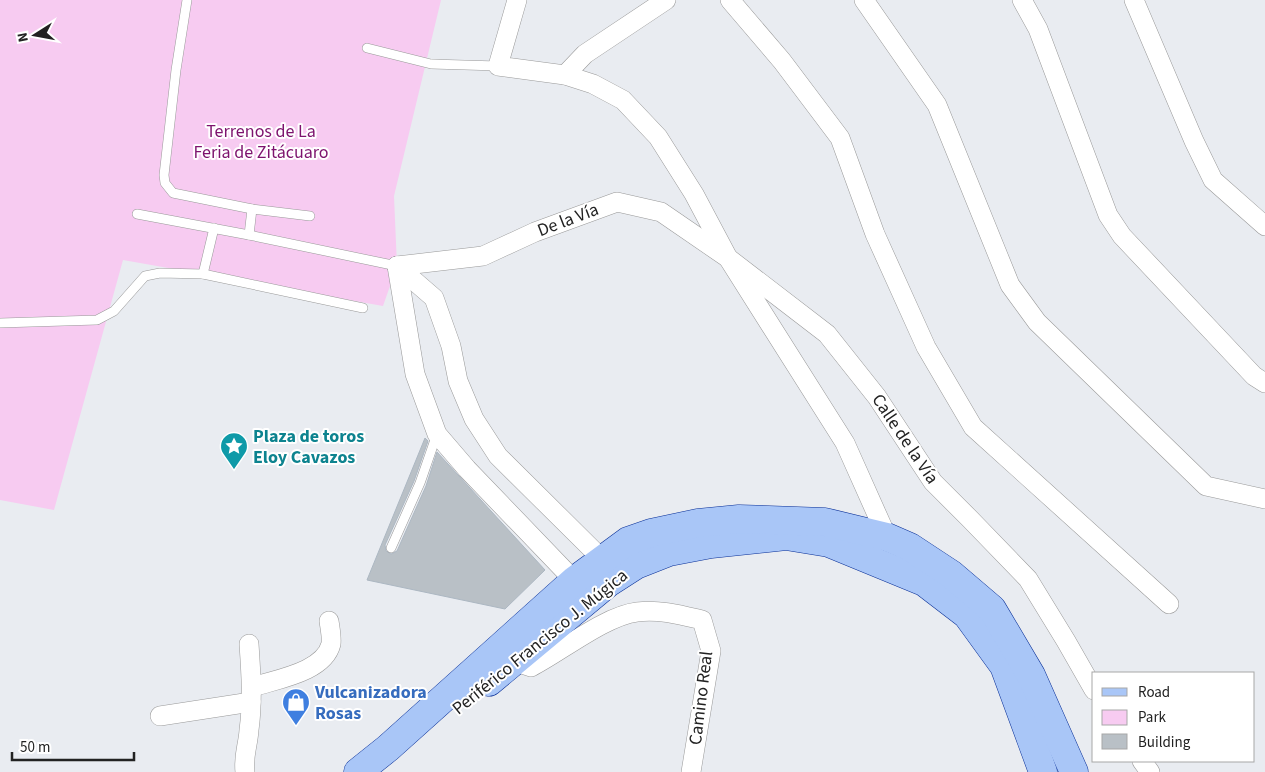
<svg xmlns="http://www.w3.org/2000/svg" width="1265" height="772" viewBox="0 0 1265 772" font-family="'Source Sans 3',sans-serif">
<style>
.park{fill:#f7cbf1}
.building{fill:#b9c0c6;stroke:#acb7c2}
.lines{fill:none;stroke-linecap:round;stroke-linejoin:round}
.service-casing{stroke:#999;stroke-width:10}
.minor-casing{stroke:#999;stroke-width:20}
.primary-casing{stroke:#092f97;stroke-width:29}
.service{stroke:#fff;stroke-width:9}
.minor{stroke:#fff;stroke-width:19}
.primary{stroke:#a9c6f7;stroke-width:28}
.labels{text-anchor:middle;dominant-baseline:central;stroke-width:4;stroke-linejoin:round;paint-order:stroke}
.park-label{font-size:18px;fill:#7d136e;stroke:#fff}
.street-label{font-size:18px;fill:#222;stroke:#fff}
.culture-label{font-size:18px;font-weight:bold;fill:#0d838f;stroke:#fff;text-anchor:start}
.shop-label{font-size:18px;font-weight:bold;fill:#366cbe;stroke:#fff;text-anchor:start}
</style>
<rect width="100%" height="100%" fill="#e9ecf1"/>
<path class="park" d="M0,0H441L394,196L397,266L383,306L123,260L54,510L0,500Z"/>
<path class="building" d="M425,438L428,441L414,481L385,545L386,551L391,554L397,551L426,486L437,452L545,570L505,609L367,580Z"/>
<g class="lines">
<g class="service-casing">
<g id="service">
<path d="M187,0L176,70L164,175L165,183L173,193L252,209L310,216"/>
<path d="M367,48L431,64L498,66"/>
<path d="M137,214L249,235L397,266"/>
<path d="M249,235L252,209"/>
<path d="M203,274L214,228"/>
<path d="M0,323L97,320L114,311L145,276L160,273L203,274L363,308"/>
<path d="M391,548L420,483L437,434"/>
</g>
</g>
<g class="minor-casing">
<g id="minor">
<path d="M517,0L498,66L565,75L593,84L623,100L658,137L694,194L728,258L845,443L887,537"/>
<path d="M730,0L782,61L840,138L875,234L926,347L973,427L1169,604"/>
<path d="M864,0L937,105L1010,285L1037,322L1206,486L1265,499"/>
<path d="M1022,0L1038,29L1108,215L1122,236L1254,376L1265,383"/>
<path d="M1134,0L1194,141L1213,180L1265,226"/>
<path d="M565,75L585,54L666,0"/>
<path d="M397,266L483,256L535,232L617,202L661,212L728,258L827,334L877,397L933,482L970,519L1028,579L1066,641L1094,690"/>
<path d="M397,266L415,374L437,434L467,469L566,572L575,580"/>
<path d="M397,266L434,298L451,346L458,381L474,419L498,456L602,559"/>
<path d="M513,661L531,667C562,651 605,616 637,612C659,609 681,615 702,620L711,651L691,772"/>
<path d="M253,687C277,679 324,672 331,644C332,638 330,628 329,621"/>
<path d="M160,716L251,702"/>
<path d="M1142,761L1150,772"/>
<path d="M245,772C243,755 248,746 249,730C253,701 251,673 249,644"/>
</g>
</g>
<g class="primary-casing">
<g id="primary">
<path d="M489,682L608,583L636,565L669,552L711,544L786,536L829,543L924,582L967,615L1004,666L1043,772"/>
<path d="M358,772L388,748L575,580L628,541L651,533L698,523L739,519L825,522L887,537L910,547L951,574L992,609L1031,675L1074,772"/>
</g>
</g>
<use href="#service" class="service"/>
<use href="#minor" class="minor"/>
<use href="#primary" class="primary"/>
</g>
<defs>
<g id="sight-pin" transform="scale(1.4375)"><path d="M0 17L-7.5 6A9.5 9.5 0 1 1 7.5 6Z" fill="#0f9aa8" stroke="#fff"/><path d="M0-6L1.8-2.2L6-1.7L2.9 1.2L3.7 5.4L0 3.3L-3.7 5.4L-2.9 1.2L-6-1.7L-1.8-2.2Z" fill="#fff"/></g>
<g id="shop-pin" transform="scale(1.4375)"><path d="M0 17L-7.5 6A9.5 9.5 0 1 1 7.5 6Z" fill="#3f7fe0" stroke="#fff"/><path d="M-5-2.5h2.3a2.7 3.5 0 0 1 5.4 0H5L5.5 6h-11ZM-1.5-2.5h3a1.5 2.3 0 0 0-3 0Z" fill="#fff"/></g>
</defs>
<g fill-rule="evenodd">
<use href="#sight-pin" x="234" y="446"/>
<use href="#shop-pin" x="296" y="702"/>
</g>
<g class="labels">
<g class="park-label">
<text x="261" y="131">Terrenos de La<tspan x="261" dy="21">Feria de Zitácuaro</tspan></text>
</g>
<g class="street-label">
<text transform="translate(568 220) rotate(-21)">De la Vía</text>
<text transform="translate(905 439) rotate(56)">Calle de la Vía</text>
<text transform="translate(540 642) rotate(-39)">Periférico Francisco J. Múgica</text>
<text transform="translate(701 698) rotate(-83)">Camino Real</text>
</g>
<g class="culture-label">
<text x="253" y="436">Plaza de toros<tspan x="253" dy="21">Eloy Cavazos</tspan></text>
</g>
<g class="shop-label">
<text x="315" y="692">Vulcanizadora<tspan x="315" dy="21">Rosas</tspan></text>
</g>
</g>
<rect x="1092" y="672" width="162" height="90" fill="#ffffff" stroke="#a7a7a7"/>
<rect x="1102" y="688" width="25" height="8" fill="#a9c6f7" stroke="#a7a7a7"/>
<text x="1138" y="697" font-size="15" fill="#222222">Road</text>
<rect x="1102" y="710" width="25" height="15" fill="#f7cbf1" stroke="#a7a7a7"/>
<text x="1138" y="722" font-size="15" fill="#222222">Park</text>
<rect x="1102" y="734" width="25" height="15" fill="#b9c0c6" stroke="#a7a7a7"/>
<text x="1138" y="747" font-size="15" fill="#222222">Building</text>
<g transform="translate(35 35) rotate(259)" stroke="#ffffff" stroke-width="4" paint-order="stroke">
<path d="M0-4L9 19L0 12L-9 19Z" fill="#222222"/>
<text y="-8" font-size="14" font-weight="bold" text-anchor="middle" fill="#222222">N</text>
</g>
<path d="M12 752v8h122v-8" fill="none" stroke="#222222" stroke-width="2.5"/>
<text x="20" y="752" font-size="15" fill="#222222" stroke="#ffffff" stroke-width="4" paint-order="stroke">50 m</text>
</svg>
